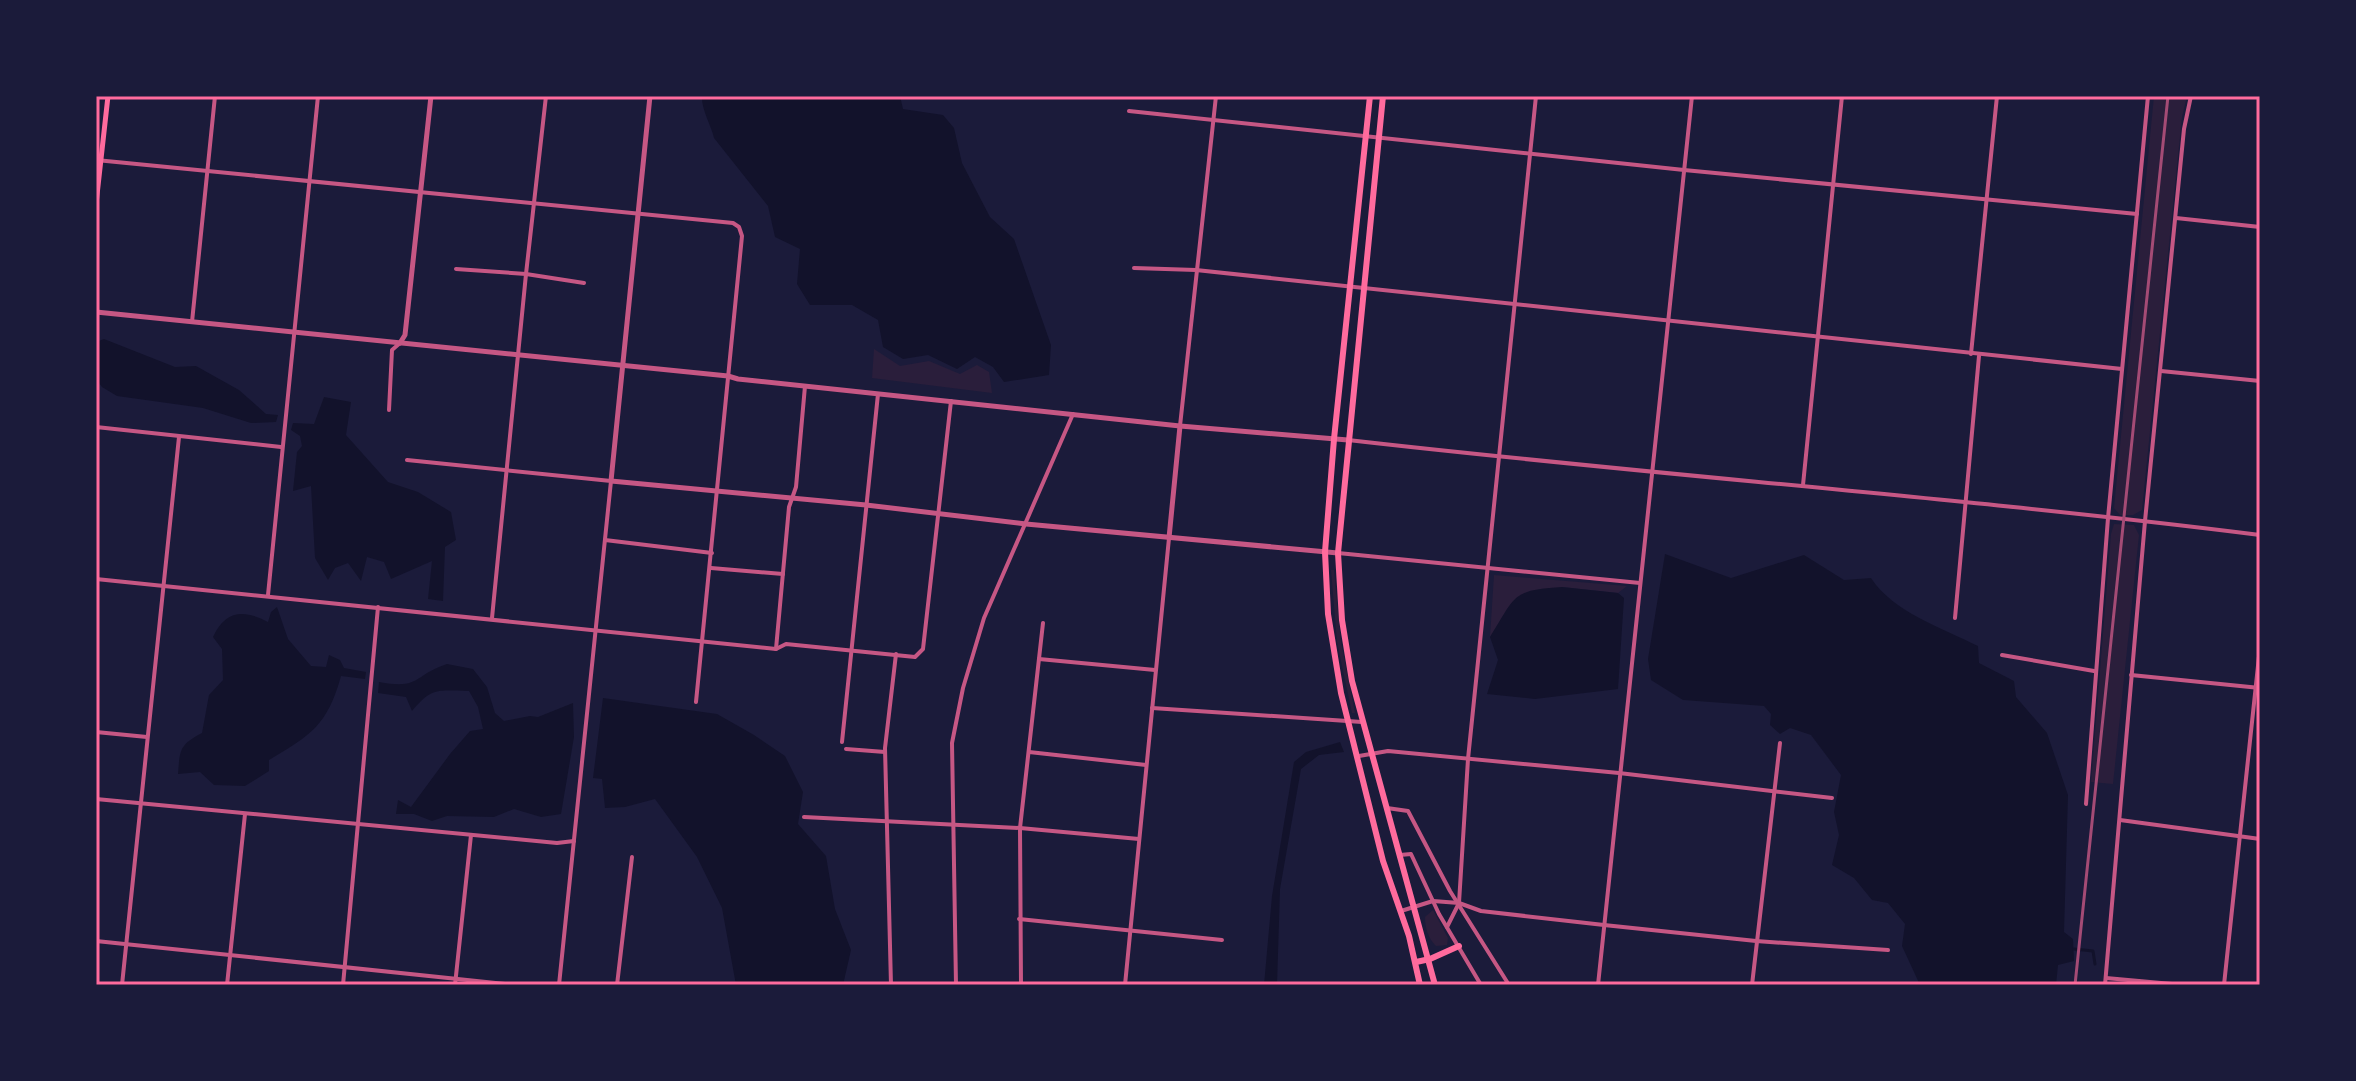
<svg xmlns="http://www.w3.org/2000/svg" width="2356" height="1081" viewBox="0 0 2356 1081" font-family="'Crimson Pro',serif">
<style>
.green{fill:#2a1e3b}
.water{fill:#12122b}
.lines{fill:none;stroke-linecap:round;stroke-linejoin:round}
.stream{stroke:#12122b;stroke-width:3}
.minor{stroke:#c65784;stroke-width:4}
.tertiary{stroke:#c65784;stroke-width:5}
.secondary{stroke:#ff6b9d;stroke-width:5}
.primary{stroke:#ff6b9d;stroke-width:6}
.rail{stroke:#a44b75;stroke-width:3}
.neatline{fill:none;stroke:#ff6b9d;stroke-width:3}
</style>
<rect width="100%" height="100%" fill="#1b1b3a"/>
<g class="green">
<path d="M2154,96H2187L2182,117L2142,510L2133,515H2120L2114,508Z"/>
<path d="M874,349L900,366L929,361L960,374L977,365L989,372L992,393L872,378Z"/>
<path d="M2114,524L2134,525L2139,535L2113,784L2091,782L2111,534Z"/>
<path d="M1331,570H1334L1341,642L1355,713H1352L1337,642Z"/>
<path d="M1494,575L1627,586L1618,593L1562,587L1508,608L1490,637Z"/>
<path d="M1433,910L1448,938L1447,945L1436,946C1428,938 1425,928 1425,917Z"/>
</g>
<g class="water">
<path d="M702,96H900L903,109L943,115L954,128L962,163L990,217L1014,239L1051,345L1049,375L1004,382L993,367L975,357L957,369L928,355L903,359L883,347L878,320L852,305H810L797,284L800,249L775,237L768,206L714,138C711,125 701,109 702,96Z"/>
<path d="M104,339L175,367L196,366L239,390L266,414L278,415L276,422L251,423L203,408L117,396L102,387L96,379V342Z"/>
<path d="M324,397L351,402L346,435L388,482L418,492L451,512L456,540L445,547L443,601L428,599L432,561L391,579L384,562L367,557L361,581L348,563L335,568L328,580L315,558L311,486L293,491L297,452L302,446L300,436L291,430L293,423L314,424Z"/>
<path d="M1665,554L1731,578L1804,555L1844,580L1871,578C1893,612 1942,628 1978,646L1979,663L2014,681L2016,697L2047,733L2068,795L2064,932L2073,939L2074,961L2058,965L2056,985H1920L1902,946L1905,924L1888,903L1872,900L1854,878L1832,865L1839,835L1834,812L1841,775L1811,735L1790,728L1780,734L1770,725L1771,714L1764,706L1683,700L1651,680L1648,659Z"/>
<path d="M1562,587L1618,593L1624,598L1618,689L1535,699L1487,694L1498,660L1490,637C1516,596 1511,590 1562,587Z"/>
<path d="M277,607L288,639L311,666L326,667L329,655L340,660L344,668L366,672L365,679L341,676C327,726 311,735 269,760V771L245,786L214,785L200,772L178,774C180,750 179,745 202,733L209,695L223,680L222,649L213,637C225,610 244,609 268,622L271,612Z"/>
<path d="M447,664L473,669L487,687L495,713L504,721L530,716L538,717L573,703L574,737L561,814L541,817L514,809L494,817L447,816L432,821L414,814H396L398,800L411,807L450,754L470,731L483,729L478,707L469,691C438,691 433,686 412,711L406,697L378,693L379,682C421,690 413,675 447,664Z"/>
<path d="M603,698L717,714L754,735L785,756L803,792L798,824L826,856L835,909L851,950L843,985H736L722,908L697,857L655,799L625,807L605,808L602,779L593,778Z"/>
<path d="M1340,742L1344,752L1319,755L1301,769L1280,889L1277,985H1264L1272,896L1294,762L1306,752Z"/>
</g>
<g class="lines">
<path class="stream" d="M2074,949L2093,951L2095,964"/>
<g class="minor">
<path d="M1129,111L1684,170L2137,214"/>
<path d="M96,160L733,223L739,227L742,236L696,702"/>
<path d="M2176,218L2260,227"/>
<path d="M1134,268L1196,270L2122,369"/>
<path d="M456,269L526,274L584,283"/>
<path d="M192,322L215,96"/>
<path d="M1971,354L1997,96"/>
<path d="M2161,371L2260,381"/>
<path d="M389,410L392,350L400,343"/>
<path d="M1180,426L1216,96"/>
<path d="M96,427L281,447"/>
<path d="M1348,440C1652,475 1957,497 2260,535"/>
<path d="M407,460L611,481L559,985"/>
<path d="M1803,485L1842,96"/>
<path d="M605,540L712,553"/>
<path d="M1338,553L1640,583"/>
<path d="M711,568L783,574"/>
<path d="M96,579L776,649L786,644L915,657L923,649L951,401"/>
<path d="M268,595L318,96"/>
<path d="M492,618L526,274L546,96"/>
<path d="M1955,618L1979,356"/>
<path d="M776,649L789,507L796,487L805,386"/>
<path d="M2002,655L2094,671"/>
<path d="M1039,659L1155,670"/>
<path d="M2131,675L2260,688"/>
<path d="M1152,708L1362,722"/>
<path d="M96,732L147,737"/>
<path d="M842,742L878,394"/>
<path d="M846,749L885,752"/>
<path d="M1029,752L1146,765"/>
<path d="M1359,756L1388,751L1619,773L1832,798"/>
<path d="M96,799L557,843L574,841"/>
<path d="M2086,804L2108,518L2148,96"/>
<path d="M1387,808L1408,811L1450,891L1509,985"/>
<path d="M804,817L1020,828L1139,839"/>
<path d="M2120,820L2260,839"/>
<path d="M1400,855L1411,854L1439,914L1481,985"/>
<path d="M1401,911L1433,901L1459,903L1481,911L1604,925L1756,941L1888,950"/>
<path d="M1019,919L1222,940"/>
<path d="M1447,927L1459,903L1468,759L1536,96"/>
<path d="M96,941L514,985"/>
<path d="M2106,978L2183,985"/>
<path d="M122,985L179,437"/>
<path d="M227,985L245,814"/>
<path d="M343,985L378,607"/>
<path d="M455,985L471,835"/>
<path d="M617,985L632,857"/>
<path d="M891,985L885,748L896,654"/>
<path d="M956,985L952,743L963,688L984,618L1073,414"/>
<path d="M1021,985L1020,828L1043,623"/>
<path d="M1125,985L1169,538"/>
<path d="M1598,985L1692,96"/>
<path d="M1752,985L1780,743"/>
<path d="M2105,985L2145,521L2184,129L2191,96"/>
<path d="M2224,985L2260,647"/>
</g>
<g class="tertiary">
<path d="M650,96L611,481L866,505L1026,524L1338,553"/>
<path d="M96,312L728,376L738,379L1180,426L1348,440"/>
<path d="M400,343L405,335L431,96"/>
<path d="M1169,538L1180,426"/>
</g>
<g class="secondary">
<path d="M96,97V96"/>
<path d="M96,204L108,96"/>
</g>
<g class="primary">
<path d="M1370,96L1334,439L1325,552L1328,614L1341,693L1383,861L1409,936L1420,985"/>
<path d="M1383,96L1338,553L1342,620L1352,681L1435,985"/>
<path d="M1416,962L1430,959L1459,946"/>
</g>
<path class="rail" d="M2075,985L2168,96"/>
</g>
<rect width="2356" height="1081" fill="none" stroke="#1b1b3a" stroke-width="196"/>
<rect x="98" y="98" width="2160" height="885" class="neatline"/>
</svg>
